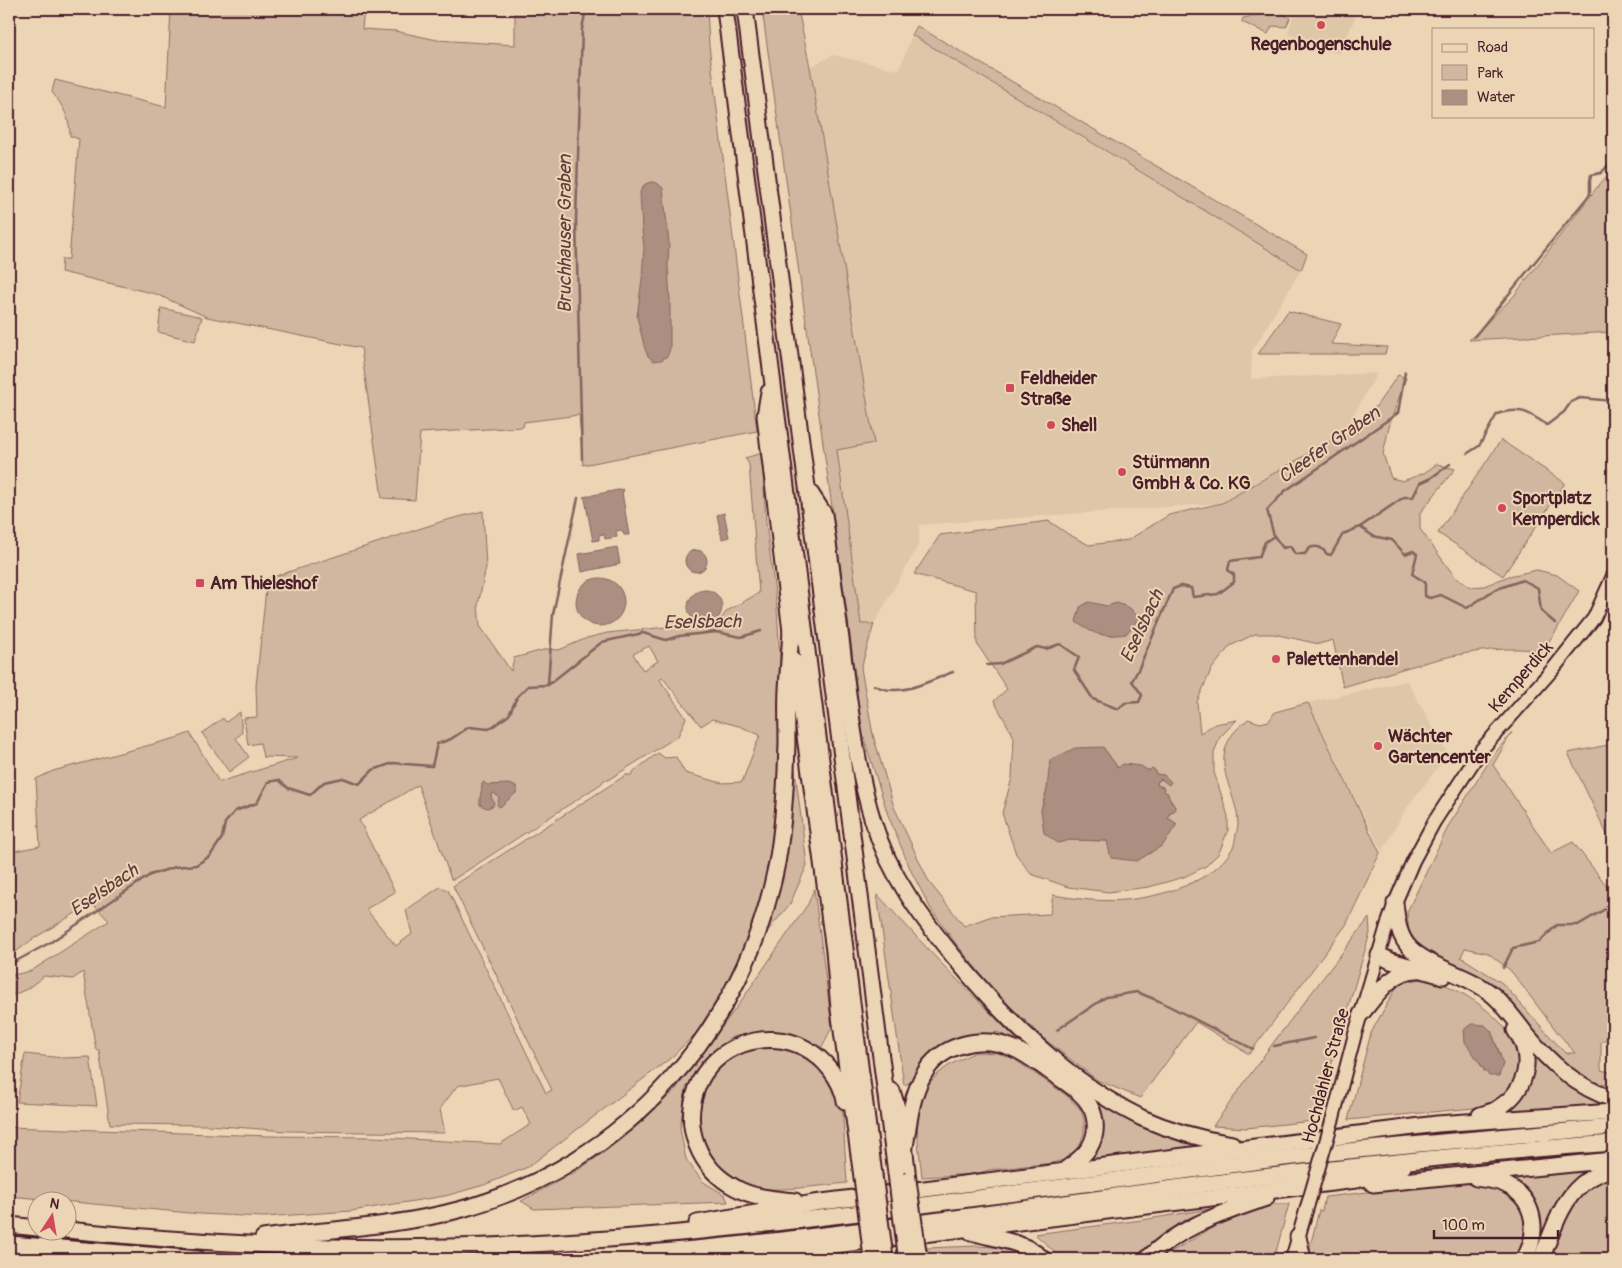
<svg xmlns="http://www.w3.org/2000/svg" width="1622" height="1268" viewBox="0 0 1622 1268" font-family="Pangolin,sans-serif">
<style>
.built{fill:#dec6a9}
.green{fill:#d1b79f;stroke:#8e6b65;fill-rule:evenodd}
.water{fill:#ad8f81;stroke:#85625f}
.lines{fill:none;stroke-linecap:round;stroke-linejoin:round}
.stream{stroke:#85625f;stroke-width:2.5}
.major-casing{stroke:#4a1f2b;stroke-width:16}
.highway-casing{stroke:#4a1f2b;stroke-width:19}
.major{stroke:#ecd5b5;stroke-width:12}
.highway{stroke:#ecd5b5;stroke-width:15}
.major-bridge-casing{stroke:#4a1f2b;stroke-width:16;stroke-linecap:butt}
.highway-bridge-casing{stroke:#4a1f2b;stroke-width:19;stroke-linecap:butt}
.major-bridge{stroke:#ecd5b5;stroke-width:12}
.highway-bridge{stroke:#ecd5b5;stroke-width:15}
.poi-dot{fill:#d1495b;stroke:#ecd5b5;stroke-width:2}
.labels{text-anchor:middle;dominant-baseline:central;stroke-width:4;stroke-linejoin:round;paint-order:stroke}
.poi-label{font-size:18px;font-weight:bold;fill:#4a1f2b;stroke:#ecd5b5;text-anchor:start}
.street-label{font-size:18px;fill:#4a1f2b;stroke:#ecd5b5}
.water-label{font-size:19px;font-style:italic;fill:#633b40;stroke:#ecd5b5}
</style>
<rect width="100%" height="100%" fill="#ecd5b5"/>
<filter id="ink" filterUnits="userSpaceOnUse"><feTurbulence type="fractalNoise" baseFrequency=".02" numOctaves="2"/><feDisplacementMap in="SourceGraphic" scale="10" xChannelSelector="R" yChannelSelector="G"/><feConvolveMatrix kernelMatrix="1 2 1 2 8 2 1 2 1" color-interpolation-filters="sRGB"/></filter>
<g filter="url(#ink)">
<g class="built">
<path d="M1280,9H1359L1339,54L1288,34L1293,16Z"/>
<path d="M912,35L1129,166L1187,199L1301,270L1252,351L1251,379L1377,373L1343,434L1222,503L919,525V544L874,624L861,625L837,450L874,443L810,67L833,55L899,70Z"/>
<path d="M1407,681L1448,754L1405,810L1382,852L1308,703Z"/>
</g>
<g class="green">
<path d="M171,9H364L362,29L395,31L437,40L515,45V9H707L709,45L757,431L583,465L579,415L524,422L523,427L420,433L415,500L382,498L361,348L207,317L156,294L61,272L62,259H69L79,139L70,136C70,118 63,106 52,92L55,80L166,107Z"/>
<path d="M762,9H798L810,67L874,443L837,450L861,624H874L861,668L873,735L894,807L929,882L964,926L989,917L1050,914L1053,895C1077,899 1101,902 1125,900C1161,897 1214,882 1232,849C1235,845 1235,839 1236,834C1237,831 1238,827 1238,823C1237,792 1211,766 1232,735C1236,729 1243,724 1248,719L1260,723L1269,721L1275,712L1308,703L1380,853L1346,925L1249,1054L1196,1022L1140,1098L1097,1080L1043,1038L992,988L954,941L931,909L912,873L888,815L862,732L849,628Z"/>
<path d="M1259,9H1273L1290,18L1286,27L1272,26L1268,34L1242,22L1243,18L1254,16Z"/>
<path d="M917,26L1307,254L1301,270C1173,190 1042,113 912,35Z"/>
<path d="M1613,169V332L1469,340L1513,297L1598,186Z"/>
<path d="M161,308L202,317L195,341L158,332Z"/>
<path d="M1288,311L1341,324L1331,344L1387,347L1385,354H1258Z"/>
<path d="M1398,375L1406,378L1390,423L1383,454L1391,478L1403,481L1424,473L1437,464L1455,469L1420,513V529L1455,577L1470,587L1484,586L1509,576L1537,570L1557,575L1579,591L1556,631L1542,651C1476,641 1405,669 1343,687L1333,640L1319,644L1274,634H1255L1230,646L1211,670L1197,702L1200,733L1215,724L1237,720L1220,737L1214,753V772L1228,816V830L1219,853L1206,866L1184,877L1149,887L1108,892L1068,887L1031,874L1016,854L1002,813L1012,778L1014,737L994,701L1007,689L977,644L976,591L914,574L940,535L1049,521L1068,534L1089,545L1128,540L1169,515L1222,503L1332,440L1358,432ZM1103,747L1118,768C1128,768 1146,772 1154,769L1156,774L1164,776L1166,783L1162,779L1158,781L1157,785L1165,792L1175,807L1174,811L1170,812L1168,818L1177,824L1107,841L1070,840L1041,810L1047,789Z"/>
<path d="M1501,440L1565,483L1503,576L1438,533Z"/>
<path d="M762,453L766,523L777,609L780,656L781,711L777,796L770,862L755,920L736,969L697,1032L672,1057L528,1167L484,1185L445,1196L351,1211L264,1217L200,1214L9,1196V1127L270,1136L373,1137L500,1144L531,1124L522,1107L514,1111L498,1078L457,1086L440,1109L445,1133L286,1131L208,1125L110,1124L99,1050H96L83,972L73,979L44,976L27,989L9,997V976L31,971L109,921L92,903L33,939L9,957V852L40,846L36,779L53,771L176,738L190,733L219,782L298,758L263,757L260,743L248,745L244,718L257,717L256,686L267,579L443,521L483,511L486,567L478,605L480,626L511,671L514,658L547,649L559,650L587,638L607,633L677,626L709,625L720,620L727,611L759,593L749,464L745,458ZM649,646L658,661L643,670L633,654ZM662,677L701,726L712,719L739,726L760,735L742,782L722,783L685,773L676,757L665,758L658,753L634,771L631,775H626L453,886L552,1090L546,1093L448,890L440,887L406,910L412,934L396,946L366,909L395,892L359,820L418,785L451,879H454L601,784L604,780H608L678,736L686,718L660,680Z"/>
<path d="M240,712L242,733L236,738L249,757L229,772L202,733L223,718L226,722Z"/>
<path d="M1512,732L1493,765L1551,853L1573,842L1613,894L1609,907L1613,909V1036L1601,1042V1070L1613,1073V1087L1591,1081L1566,1064L1552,1052L1520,1015L1418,944L1409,934L1407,912L1449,825L1492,757ZM1465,948L1488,953L1511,971L1558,1033L1575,1053H1565L1502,983L1461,957Z"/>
<path d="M1613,744V847L1568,753Z"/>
<path d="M794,762L807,865L790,904L765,934L783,879Z"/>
<path d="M814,889L832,1027L821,1049L787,1033L760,1032L732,1037L708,1057L686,1088L680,1129L686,1159L702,1181L725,1195L728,1202L534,1209L521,1201L572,1174L606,1151L644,1120L676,1089L739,1004L808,904Z"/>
<path d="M877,894L939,961L1017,1040L997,1032L960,1041L936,1051L912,1082L904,1085Z"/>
<path d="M1369,918L1370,933L1326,1083L1313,1121L1247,1128L1213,1126L1273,1043Z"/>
<path d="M1425,978C1459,985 1530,1030 1519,1072C1518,1075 1515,1079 1514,1082C1506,1099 1492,1105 1474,1108L1348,1120L1371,1033L1398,984ZM1491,1031L1501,1056L1485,1072L1480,1064Z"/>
<path d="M1528,1044L1613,1105L1503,1111L1528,1088L1533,1068Z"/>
<path d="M761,1046L794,1050L822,1071L842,1103L847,1183C825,1185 771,1193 752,1187C711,1173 684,1127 703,1086C706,1079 720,1065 725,1060C734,1053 751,1050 761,1046Z"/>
<path d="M976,1052L999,1053L1014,1059L1066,1095L1081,1110L1084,1120V1133L1080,1145L1071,1158L1052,1163L989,1170L975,1174L922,1177C919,1145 909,1105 933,1079C944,1066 961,1059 976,1052Z"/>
<path d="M25,1054L63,1058L90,1057L97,1106L17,1102Z"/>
<path d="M1098,1101L1209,1144L1088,1161L1098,1148L1100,1129Z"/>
<path d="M1613,1163L1591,1174L1537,1259H1530L1537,1225L1502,1178Z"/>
<path d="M1613,1171V1259H1549L1564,1221L1584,1188Z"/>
<path d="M1437,1184C1454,1184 1472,1182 1488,1185C1511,1189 1533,1212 1526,1238C1524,1245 1520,1252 1517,1259H1311L1310,1247L1319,1210L1322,1211L1325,1197Z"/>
<path d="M1271,1204H1289L1274,1259H1159L1222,1222Z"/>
<path d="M1215,1208C1186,1222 1156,1235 1134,1259H1060L1058,1255L1035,1234L1142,1220Z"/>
<path d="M976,1246L1012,1248L1027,1259H929L927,1248Z"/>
</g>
<g class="water">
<path d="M651,182L657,183L663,188L669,243L668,265L670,301V348C668,358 664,360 654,361L648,356L645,349L637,317L642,279L644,247L642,230L640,192L645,184Z"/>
<path d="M623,489L624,491L622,492L629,535H624L622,530L616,531L617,537L605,539L604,534L599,535V540L593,541L585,499L583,497Z"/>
<path d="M724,513L729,537L722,539L717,515Z"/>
<path d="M617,547L620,564L582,572L579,554Z"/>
<circle cx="696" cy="561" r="11"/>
<circle cx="600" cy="602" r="24"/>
<circle cx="705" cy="607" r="17"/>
<path d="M1089,602L1107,606L1117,603L1130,608L1139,618L1126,634C1102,637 1097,636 1076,622L1080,607Z"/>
<path d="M1103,747L1118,768L1123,764L1141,766L1149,771L1152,768L1154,769L1156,774L1164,775L1171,782L1169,785L1161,779L1158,781L1157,785L1163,787L1165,792L1168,793L1169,798L1175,807L1174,811L1170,812L1168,818L1177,824L1163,845L1137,861L1111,858L1107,841L1070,840L1058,843L1044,833L1041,810L1047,789L1050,760L1075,748Z"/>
<path d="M484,782L487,785L509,784L517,787V792L500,807L497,805L499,798L494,793L492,794L491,797L494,802L493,806L487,808L480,805C479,798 482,791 482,784Z"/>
<path d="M1473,1024L1485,1025L1491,1031L1503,1064L1499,1076H1489L1465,1042L1464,1030L1468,1026Z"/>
</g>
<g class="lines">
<g class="stream">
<path d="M1474,337L1590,194V181L1591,175L1601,173L1613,160"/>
<path d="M1468,453L1479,446L1497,414C1520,407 1527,411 1547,425L1564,412L1571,402L1580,398L1613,401"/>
<path d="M582,459L576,220L582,29L586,9"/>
<path d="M1360,527L1373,536L1392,540L1405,554L1413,551L1417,554L1412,574L1425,582V596L1430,598L1441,595L1467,608L1494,590L1523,580L1538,588L1541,611L1555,623"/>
<path d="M1274,536L1267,510L1285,491L1398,413L1405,372"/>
<path d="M987,665L1000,664L1037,647L1046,649L1060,644L1079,657L1074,670L1093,699L1118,709L1125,703L1139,702L1142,695L1132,681L1138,670L1173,589L1181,586L1191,588L1193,597L1218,594L1234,582V575L1228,570L1230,561L1259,557L1265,542L1274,536L1283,548L1290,546L1295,554H1305L1309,548C1318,545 1321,547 1327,554L1331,555L1343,534L1360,527L1404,497H1413L1420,483L1431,478L1450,464"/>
<path d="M548,684L553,614L578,498"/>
<path d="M874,685C899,699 928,681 953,672"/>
<path d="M9,965L51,942L150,875L175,867L196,865L210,856L222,838L225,823L235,811L257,803L268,782L279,780L288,788L310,795L324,782L343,778L359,784L373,770L393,763L432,766L437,744L451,739L469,727L489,729L509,715L517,697L528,686L548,685L602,642L643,633L666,640L679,636L716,632L741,637L761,631"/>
<path d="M1503,968L1513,948L1539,942L1557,925H1578L1612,905L1613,903"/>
<path d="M1057,1030L1106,997L1137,992L1159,1001L1253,1049"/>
<path d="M1274,1046L1314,1038"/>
</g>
<g class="major-casing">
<g id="major">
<path d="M1333,1118L1355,1034L1387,926L1395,903L1413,861L1434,822L1481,750L1553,669L1594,618L1613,576"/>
<path d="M1292,1259L1308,1204"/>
</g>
</g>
<g class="highway-casing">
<g id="highway">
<path d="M725,9L874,1175"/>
<path d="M745,9L896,1173"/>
<path d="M769,392L765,416L792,640"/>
<path d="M809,491L824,514C831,566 839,619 845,672C852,722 858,773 873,821C889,875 923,920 959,963C1008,1022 1072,1084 1142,1118C1171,1131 1201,1139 1232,1144"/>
<path d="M795,662L834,951L839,1009L862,1177"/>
<path d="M1395,903C1397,919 1398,937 1411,949C1433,969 1470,975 1494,996C1506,1007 1516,1021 1526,1034C1550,1063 1576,1087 1613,1099"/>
<path d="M1379,955L1391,961L1443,976"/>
<path d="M1361,1014C1376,996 1392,970 1418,970"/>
<path d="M892,1091C902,1120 905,1150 908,1180"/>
<path d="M1480,1115C1486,1113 1493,1112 1498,1108C1527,1091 1535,1057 1515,1030"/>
<path d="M905,1147C909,1123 911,1096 924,1074C940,1046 977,1035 1007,1046C1023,1051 1036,1062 1049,1071C1066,1083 1089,1095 1094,1116C1100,1142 1085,1156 1066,1169"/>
<path d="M1476,1178C1487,1180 1500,1180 1510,1187C1536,1202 1539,1235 1524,1259"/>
<path d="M1373,1184L1613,1160"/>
<path d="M795,1201C775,1199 754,1198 736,1188C699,1169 682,1127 697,1088C712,1046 766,1027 805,1048C824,1058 841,1079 845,1101"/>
<path d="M697,1223L814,1203L1437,1124L1613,1112"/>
<path d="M9,1225L38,1228"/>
<path d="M67,1230C194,1243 321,1250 449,1247C673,1242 895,1208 1116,1180C1178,1172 1240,1163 1302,1156C1406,1144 1510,1136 1613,1127"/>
<path d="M971,1232C995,1239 1025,1241 1043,1259"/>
<path d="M1298,1237L1303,1259"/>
<path d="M263,1238C329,1229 397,1227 462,1209C626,1164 745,1029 777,863C784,823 786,782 787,742C787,725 786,708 787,690C788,670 790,650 791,630"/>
<path d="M9,1244L198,1259"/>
<path d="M561,1259C788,1247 1013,1208 1237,1180C1362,1165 1488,1152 1613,1143"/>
<path d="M723,1259L1356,1180L1382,1175L1403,1167"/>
<path d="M1147,1259C1179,1226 1224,1213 1266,1198"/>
<path d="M1541,1259C1552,1234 1560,1202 1582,1184C1591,1176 1603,1172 1613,1167"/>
</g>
</g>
<use href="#major" class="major"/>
<use href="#highway" class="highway"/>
<g class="major-bridge-casing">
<path id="major-bridge" d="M1308,1204L1333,1118"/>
</g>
<g class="highway-bridge-casing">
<g id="highway-bridge">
<path d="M896,1173L906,1254"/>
<path d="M874,1175L885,1257"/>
<path d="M862,1177L872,1258"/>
<path d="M908,1180L918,1252"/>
</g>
</g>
<use href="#major-bridge" class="major-bridge"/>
<use href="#highway-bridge" class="highway-bridge"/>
</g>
</g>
<g class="poi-dot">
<circle cx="1321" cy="25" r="5"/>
<rect x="1005" y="383" width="10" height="10" rx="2.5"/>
<circle cx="1051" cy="425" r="5"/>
<circle cx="1122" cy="472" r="5"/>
<circle cx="1502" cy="508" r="5"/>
<rect x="195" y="578" width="10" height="10" rx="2.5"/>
<circle cx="1276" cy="659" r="5"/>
<circle cx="1378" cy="746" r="5"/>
</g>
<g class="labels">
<g class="poi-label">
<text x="1321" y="44" text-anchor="middle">Regenbogenschule</text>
<text x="1020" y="378">Feldheider<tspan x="1020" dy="21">Straße</tspan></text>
<text x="1061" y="425">Shell</text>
<text x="1132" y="462">Stürmann<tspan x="1132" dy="21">GmbH &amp; Co. KG</tspan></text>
<text x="1512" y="498">Sportplatz<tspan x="1512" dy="21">Kemperdick</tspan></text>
<text x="210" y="583">Am Thieleshof</text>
<text x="1286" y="659">Palettenhandel</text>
<text x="1388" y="736">Wächter<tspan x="1388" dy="21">Gartencenter</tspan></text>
</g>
<g class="street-label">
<text transform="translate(1521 677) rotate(-49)">Kemperdick</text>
<text transform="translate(1326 1076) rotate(-75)">Hochdahler Straße</text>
</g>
<g class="water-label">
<text transform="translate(565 234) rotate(-90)">Bruchhauser Graben</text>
<text transform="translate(1329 445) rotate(-35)">Cleefer Graben</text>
<text transform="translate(702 622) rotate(-1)">Eselsbach</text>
<text transform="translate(1142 626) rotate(-65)">Eselsbach</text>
<text transform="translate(104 890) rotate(-34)">Eselsbach</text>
</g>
</g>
<rect width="1622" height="1268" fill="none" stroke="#ecd5b5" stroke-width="30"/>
<rect x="15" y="15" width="1592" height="1238" fill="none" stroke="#4a1f2b" stroke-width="2" filter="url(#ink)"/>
<rect x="1432" y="28" width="162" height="90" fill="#ecd5b5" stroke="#ab8c7e"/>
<rect x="1442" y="44" width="25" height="8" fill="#ecd5b5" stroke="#ab8c7e"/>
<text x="1477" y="52" font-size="15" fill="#4a1f2b">Road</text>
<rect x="1442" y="65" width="25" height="15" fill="#d1b79f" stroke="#ab8c7e"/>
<text x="1477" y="78" font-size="15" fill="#4a1f2b">Park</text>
<rect x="1442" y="90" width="25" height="15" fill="#ad8f81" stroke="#ab8c7e"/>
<text x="1477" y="102" font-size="15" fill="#4a1f2b">Water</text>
<g transform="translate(52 1216) rotate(12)"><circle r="24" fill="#ecd5b5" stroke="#ab8c7e"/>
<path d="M0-4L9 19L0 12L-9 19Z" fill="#d1495b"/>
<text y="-8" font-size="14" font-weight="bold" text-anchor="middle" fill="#4a1f2b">N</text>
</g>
<path d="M1434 1230v8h124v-8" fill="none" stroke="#4a1f2b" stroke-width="2.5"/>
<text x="1442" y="1230" font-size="15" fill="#4a1f2b" stroke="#ecd5b5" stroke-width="4" paint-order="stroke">100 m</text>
</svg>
